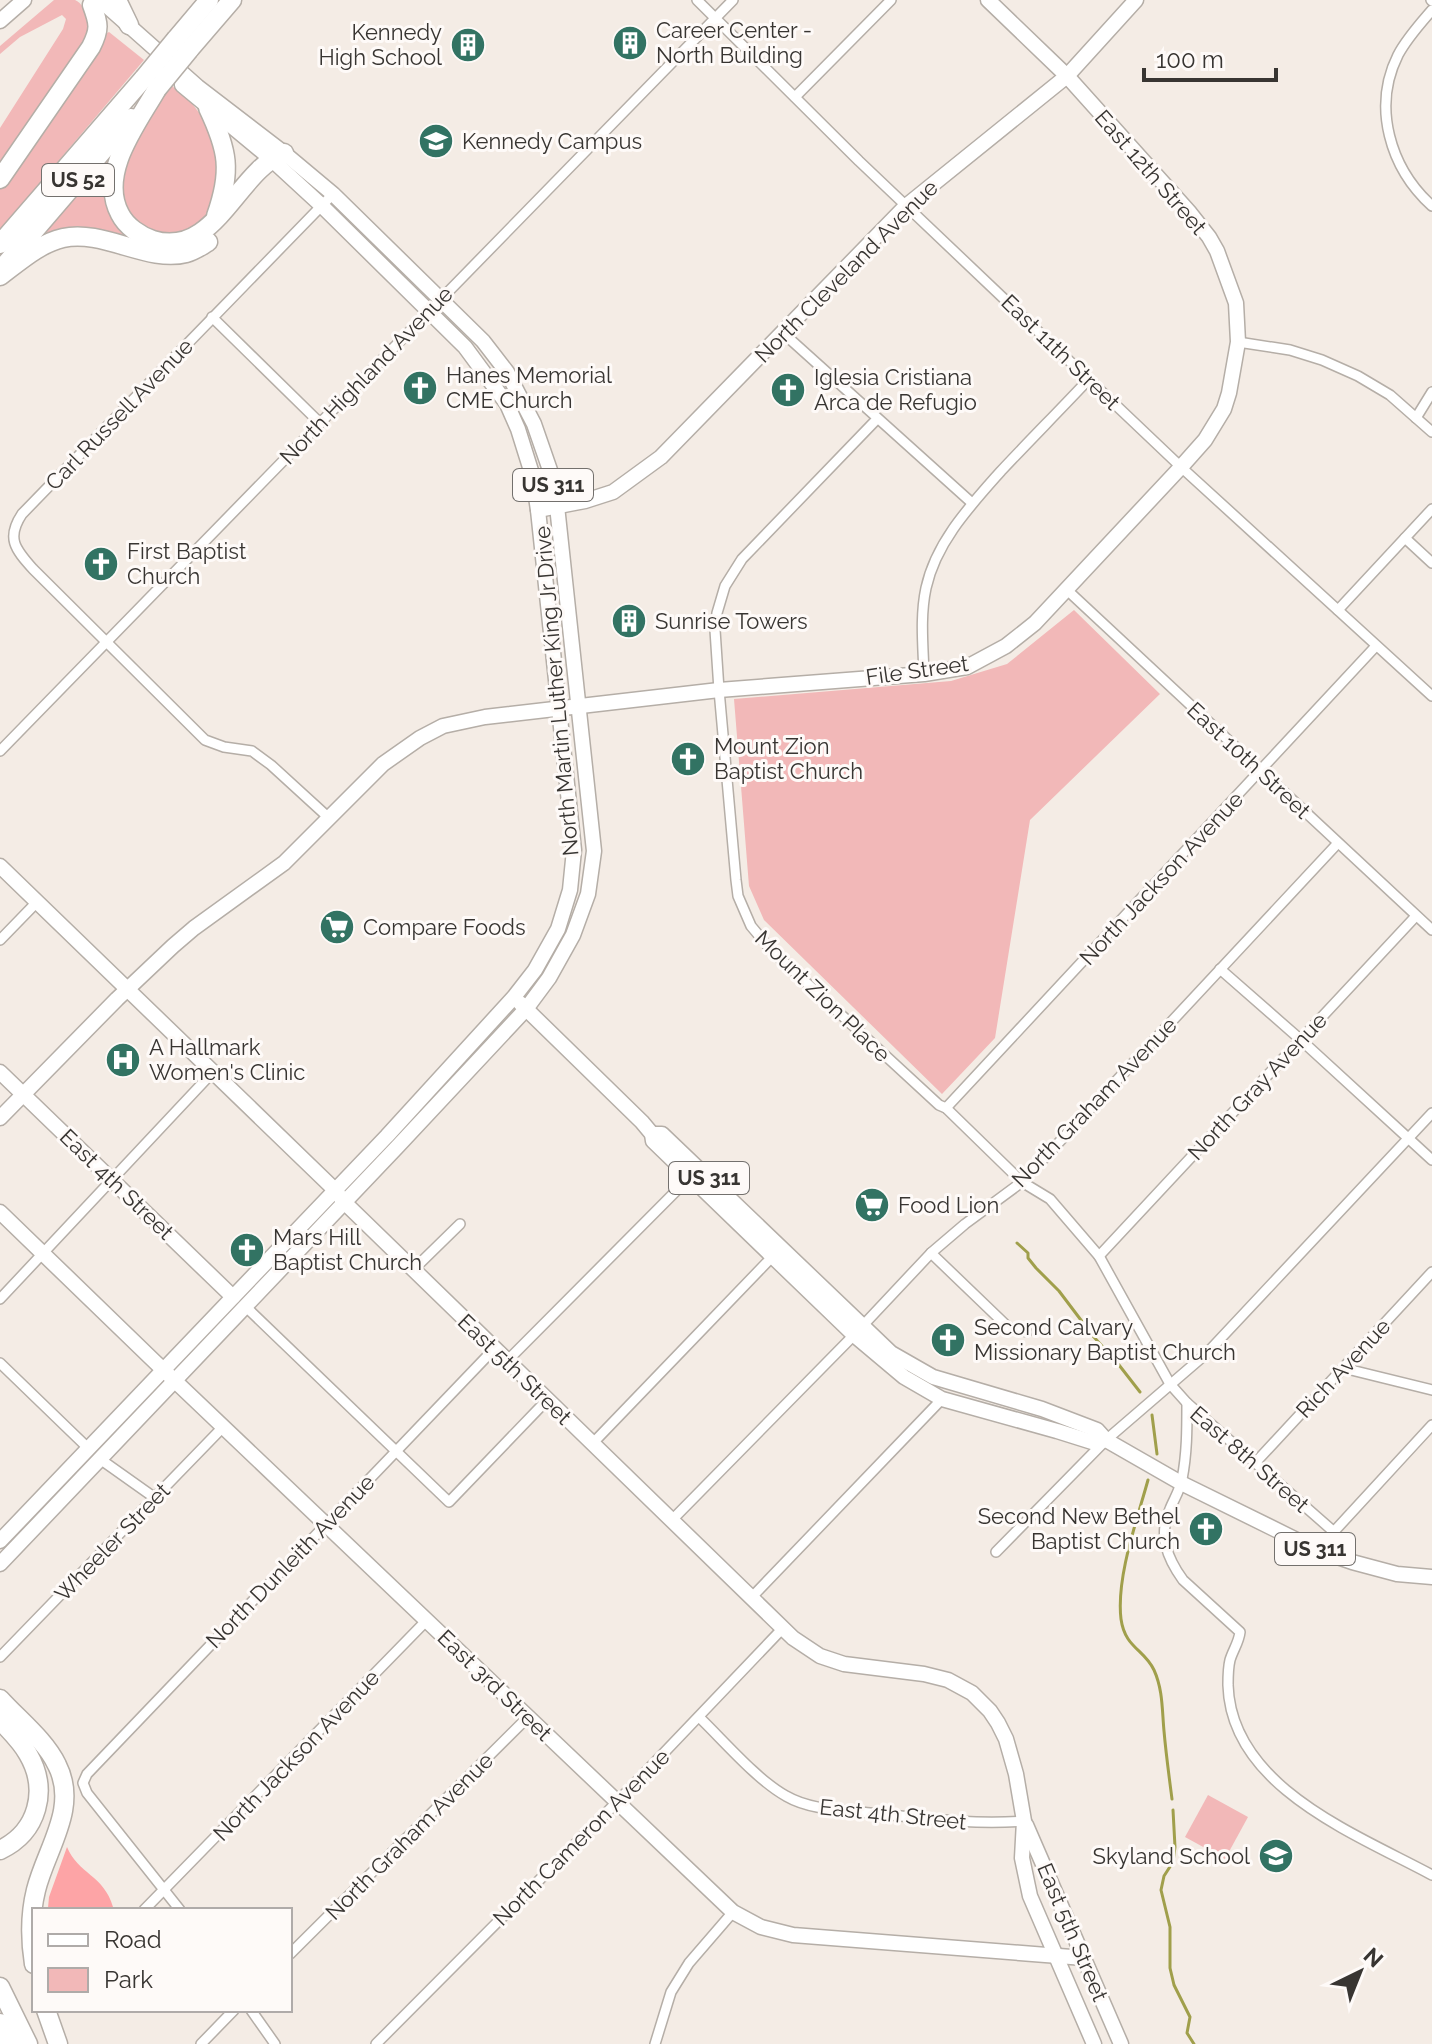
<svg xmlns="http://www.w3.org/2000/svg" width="1432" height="2044" viewBox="0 0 1432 2044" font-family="Raleway,sans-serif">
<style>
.green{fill:#f2b8b8}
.forest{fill:#fda4a6}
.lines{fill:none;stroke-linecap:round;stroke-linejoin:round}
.stream{stroke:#a09f4b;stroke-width:3}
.street-casing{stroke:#b5aea7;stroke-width:12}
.secondary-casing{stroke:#b5aea7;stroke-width:17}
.primary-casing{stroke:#b5aea7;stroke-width:17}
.highway-casing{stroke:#b5aea7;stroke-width:21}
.street{stroke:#fff;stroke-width:9}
.secondary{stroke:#fff;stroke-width:14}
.primary{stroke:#fff;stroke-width:14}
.highway{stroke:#fff;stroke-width:18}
.highway-bridge-casing{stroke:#b5aea7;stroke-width:21;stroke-linecap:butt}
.highway-bridge{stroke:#fff;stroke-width:18}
.labels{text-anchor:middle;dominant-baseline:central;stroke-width:6;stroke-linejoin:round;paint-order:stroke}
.shield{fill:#fefaf8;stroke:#73706d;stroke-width:2}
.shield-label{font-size:20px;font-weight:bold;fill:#383532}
.poi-label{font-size:22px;fill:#383532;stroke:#fefaf8;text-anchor:start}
.street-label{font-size:22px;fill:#383532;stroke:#fefaf8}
</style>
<rect width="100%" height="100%" fill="#f4ece5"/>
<g class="green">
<path d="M54,0C59,0 70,0 75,0C88,6 89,26 89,37L0,170V128L63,29L66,19L62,15L20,37L0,54V46Z"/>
<path d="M109,32L144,60L0,230V188L105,34Z"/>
<path d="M172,86L191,102L206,122L221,158L212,213L188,235L144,231L123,206L122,166L158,103Z"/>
<path d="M119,144L109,177L138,239L91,232L30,248Z"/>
<path d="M1074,610L1160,694L1030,820L995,1038L942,1094L764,920L749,886L734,699L951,681L1007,664Z"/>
<path d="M1208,1795L1248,1817L1225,1859L1185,1837Z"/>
</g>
<path class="forest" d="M67,1847C78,1874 104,1875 113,1907L111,1910L48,1908L49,1897Z"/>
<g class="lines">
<g class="stream">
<path d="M1017,1243L1028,1253V1258L1036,1268L1059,1291L1093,1336L1119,1365L1140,1392"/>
<path d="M1152,1415L1157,1454"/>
<path d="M1148,1480C1137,1520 1116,1578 1121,1619C1125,1648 1144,1649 1154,1670C1163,1690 1162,1710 1164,1731C1166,1754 1169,1776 1172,1799"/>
<path d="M1173,1810L1175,1847L1173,1862L1164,1876L1161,1890L1170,1927V1968L1174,1985L1190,2017L1187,2033L1194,2044"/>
</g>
<g class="street-casing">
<g id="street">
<path d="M697,0L859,161L1181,467L1432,696"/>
<path d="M1431,0L1432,1"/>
<path d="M1432,10C1420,24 1407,38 1398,55C1372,107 1390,168 1432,206"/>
<path d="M795,97L891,0"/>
<path d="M212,317L320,423"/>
<path d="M782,332L972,503"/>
<path d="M1238,342L1290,350L1322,360L1358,376L1390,395L1432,432"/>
<path d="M1416,418L1432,392"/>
<path d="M877,419L742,559L725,586L717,613L715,630L719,690L736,880L738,896L751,926L772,951L939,1105L946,1108L1022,1182L1050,1199L1099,1256L1170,1384L1187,1403L1333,1531"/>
<path d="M1405,538L1432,563"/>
<path d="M1066,589L1432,930"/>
<path d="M1338,610L1432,509"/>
<path d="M924,674C923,645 920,616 926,588C936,542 970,506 1001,471C1030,440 1060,410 1089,379"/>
<path d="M0,751L733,0"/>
<path d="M329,818L271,765L252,751L224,747L205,740L33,569C15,549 6,538 22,514L333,194"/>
<path d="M0,940L37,902"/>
<path d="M1220,969L1301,1040L1432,1160"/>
<path d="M946,1108L1376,646"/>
<path d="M931,1253L1008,1327L1027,1332"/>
<path d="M1099,1256L1416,916"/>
<path d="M413,1270L460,1224"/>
<path d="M0,1299L212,1073"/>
<path d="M245,1306L449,1502L547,1400"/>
<path d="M507,1361L690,1177"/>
<path d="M0,1363L89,1449"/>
<path d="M1343,1368L1432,1390"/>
<path d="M1187,1403C1187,1429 1187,1454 1182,1479C1180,1490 1174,1499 1170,1509C1158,1535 1167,1558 1183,1580L1240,1632C1239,1642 1233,1650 1230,1660C1228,1668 1228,1677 1228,1685C1231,1787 1356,1834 1432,1875"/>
<path d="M592,1444L772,1257"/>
<path d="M100,1459L155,1498"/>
<path d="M1255,1463L1432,1272"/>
<path d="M671,1521L854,1335L931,1253L965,1224L1022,1182L1338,843"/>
<path d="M1317,1550L1432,1425"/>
<path d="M996,1552L1106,1440L1207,1353L1432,1113"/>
<path d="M751,1598L942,1399"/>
<path d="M0,1657L224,1426"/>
<path d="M699,1717C723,1740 757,1780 786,1796C810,1810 842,1810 870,1813C922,1818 972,1825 1024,1821"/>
<path d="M144,1910L427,1620"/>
<path d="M180,1910L87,1793L83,1783L87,1774L494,1349"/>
<path d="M290,1954L528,1717"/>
<path d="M251,2010L275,2044"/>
<path d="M201,2044L234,2010"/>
<path d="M376,2044L617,1802L783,1628"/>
<path d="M655,2044L671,1992L689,1963L733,1912"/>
</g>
</g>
<g class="secondary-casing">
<g id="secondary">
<path d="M538,510L585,501L613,492L661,457L906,206L1067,76L1136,0"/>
<path d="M0,866L335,1190L344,1202L793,1638L820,1656L844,1664L924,1674L948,1680L972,1693L990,1711L998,1723L1006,1739L1016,1774L1024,1821L1022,1858L1030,1896L1094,2044"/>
<path d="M0,1072L233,1297"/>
<path d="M0,1118L117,999L173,946L194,928L284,863L383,764L420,738L443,726L485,717L719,690L924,674L967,667L1006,646L1035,623L1181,467L1205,440L1224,409L1229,393L1238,342L1236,303L1217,251L1209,237L1190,213L1067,76L988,0"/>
<path d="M0,1212L154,1361L733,1912L761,1927L793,1935L1084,1958"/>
<path d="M1026,1825L1121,2044"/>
</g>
</g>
<g class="primary-casing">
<g id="primary">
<path d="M0,21L24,0"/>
<path d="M520,1003L642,1122L652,1134L653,1141L854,1335L904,1377L942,1399L1057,1431L1092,1442L1106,1440"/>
<path d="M652,1134H662L891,1353L933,1377L1042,1409L1097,1430L1106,1440L1181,1483L1317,1550L1352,1562L1397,1574L1432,1577"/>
<path d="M0,1541L387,1136L514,997L535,970L558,929L570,890L574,850L538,510L533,477L518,429L507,404L465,347L321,205L270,158L182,85"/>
<path d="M0,1564L398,1146L526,1009L549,978L573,935L588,894L594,851L557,506L551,473L534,424L507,372L483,341L333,194L284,153L198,87L100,0"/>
</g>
</g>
<g class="highway-casing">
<g id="highway">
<path d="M117,0L129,25"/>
<path d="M176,39L209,0"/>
<path d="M189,50L232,0"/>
<path d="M157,89C137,124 98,173 120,214C126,226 140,236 153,240C215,259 237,171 284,153"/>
<path d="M208,108C228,150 232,171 216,216"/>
<path d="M0,179L91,47C100,29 99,24 92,5"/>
<path d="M0,244L144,78"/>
<path d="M4,266L131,118"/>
<path d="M0,276C19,262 40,243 63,238C103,229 148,263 186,253C194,251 201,246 208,242"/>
<path d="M0,1699C19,1720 45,1740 57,1765C79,1808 46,1849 36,1890C30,1914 30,1939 34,1964"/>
<path d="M0,1720C10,1731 21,1741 28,1754C49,1790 38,1832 0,1850"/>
<path d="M0,1987L28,2044"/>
<path d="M46,2010L58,2044"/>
<path d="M0,2023L10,2044"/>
</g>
</g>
<use href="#street" class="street"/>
<use href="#secondary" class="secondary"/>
<use href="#primary" class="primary"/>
<use href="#highway" class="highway"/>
<g class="highway-bridge-casing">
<g id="highway-bridge">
<path d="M144,78L176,39"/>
<path d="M157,89L189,50"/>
</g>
</g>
<use href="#highway-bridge" class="highway-bridge"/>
</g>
<defs>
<g id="building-disc" transform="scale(1.8)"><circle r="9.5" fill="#327363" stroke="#fefaf8"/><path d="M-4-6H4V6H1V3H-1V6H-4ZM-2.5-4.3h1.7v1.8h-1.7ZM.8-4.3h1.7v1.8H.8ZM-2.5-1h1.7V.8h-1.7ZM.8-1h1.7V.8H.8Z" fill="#fff"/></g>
<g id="school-disc" transform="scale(1.8)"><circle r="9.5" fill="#327363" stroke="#fefaf8"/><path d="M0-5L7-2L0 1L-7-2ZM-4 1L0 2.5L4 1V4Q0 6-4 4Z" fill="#fff"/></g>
<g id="church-disc" transform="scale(1.8)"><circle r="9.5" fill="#327363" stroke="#fefaf8"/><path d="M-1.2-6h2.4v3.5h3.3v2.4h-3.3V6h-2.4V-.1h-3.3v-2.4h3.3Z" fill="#fff"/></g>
<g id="supermarket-disc" transform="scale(1.8)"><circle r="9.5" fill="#327363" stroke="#fefaf8"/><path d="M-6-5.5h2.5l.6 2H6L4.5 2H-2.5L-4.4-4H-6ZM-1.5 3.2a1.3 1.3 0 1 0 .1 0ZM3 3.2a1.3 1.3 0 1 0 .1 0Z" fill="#fff"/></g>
<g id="hospital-disc" transform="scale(1.8)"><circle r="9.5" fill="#327363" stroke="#fefaf8"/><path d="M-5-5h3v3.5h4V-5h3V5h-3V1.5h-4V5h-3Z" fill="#fff"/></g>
</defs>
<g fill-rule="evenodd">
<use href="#building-disc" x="630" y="43"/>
<use href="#building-disc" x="468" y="45"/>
<use href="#school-disc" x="436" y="141"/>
<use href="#church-disc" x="420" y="388"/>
<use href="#church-disc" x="788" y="390"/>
<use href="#church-disc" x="101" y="564"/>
<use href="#building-disc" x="629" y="621"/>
<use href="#church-disc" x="688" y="759"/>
<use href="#supermarket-disc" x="337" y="927"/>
<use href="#hospital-disc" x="123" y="1060"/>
<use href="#supermarket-disc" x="872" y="1205"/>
<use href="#church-disc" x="247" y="1250"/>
<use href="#church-disc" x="948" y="1340"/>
<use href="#church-disc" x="1206" y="1529"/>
<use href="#school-disc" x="1276" y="1856"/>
</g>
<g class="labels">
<g class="shield">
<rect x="42" y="164" width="72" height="32" rx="6"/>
<rect x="513" y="469" width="80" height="32" rx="6"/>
<rect x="669" y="1162" width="80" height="32" rx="6"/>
<rect x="1275" y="1533" width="80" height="32" rx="6"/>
</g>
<g class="shield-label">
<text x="78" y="180">US 52</text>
<text x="553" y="485">US 311</text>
<text x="709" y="1178">US 311</text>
<text x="1315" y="1549">US 311</text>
</g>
<g class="poi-label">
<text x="656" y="30">Career Center -<tspan x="656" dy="25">North Building</tspan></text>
<text x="442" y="32" text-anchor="end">Kennedy<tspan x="442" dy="25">High School</tspan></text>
<text x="462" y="141">Kennedy Campus</text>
<text x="446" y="375">Hanes Memorial<tspan x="446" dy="25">CME Church</tspan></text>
<text x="814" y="377">Iglesia Cristiana<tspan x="814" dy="25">Arca de Refugio</tspan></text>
<text x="127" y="551">First Baptist<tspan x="127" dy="25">Church</tspan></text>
<text x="655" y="621">Sunrise Towers</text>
<text x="714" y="746">Mount Zion<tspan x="714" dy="25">Baptist Church</tspan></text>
<text x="363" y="927">Compare Foods</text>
<text x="149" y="1047">A Hallmark<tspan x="149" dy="25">Women's Clinic</tspan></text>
<text x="898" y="1205">Food Lion</text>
<text x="273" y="1237">Mars Hill<tspan x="273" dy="25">Baptist Church</tspan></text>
<text x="974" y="1327">Second Calvary<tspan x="974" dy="25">Missionary Baptist Church</tspan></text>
<text x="1180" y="1516" text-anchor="end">Second New Bethel<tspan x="1180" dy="25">Baptist Church</tspan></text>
<text x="1250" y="1856" text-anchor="end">Skyland School</text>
</g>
<g class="street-label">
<text transform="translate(1151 172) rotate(49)">East 12th Street</text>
<text transform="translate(846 271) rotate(-45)">North Cleveland Avenue</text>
<text transform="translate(1061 352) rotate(44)">East 11th Street</text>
<text transform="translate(366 375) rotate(-46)">North Highland Avenue</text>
<text transform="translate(119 414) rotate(-46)">Carl Russell Avenue</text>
<text transform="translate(917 670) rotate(-8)">File Street</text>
<text transform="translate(556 691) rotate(-95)">North Martin Luther King Jr Drive</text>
<text transform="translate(1249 760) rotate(43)">East 10th Street</text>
<text transform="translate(1161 878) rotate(-47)">North Jackson Avenue</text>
<text transform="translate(823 996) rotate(44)">Mount Zion Place</text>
<text transform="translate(1257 1086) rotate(-47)">North Gray Avenue</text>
<text transform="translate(1094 1102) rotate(-46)">North Graham Avenue</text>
<text transform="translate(117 1184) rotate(44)">East 4th Street</text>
<text transform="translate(1343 1368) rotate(-47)">Rich Avenue</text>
<text transform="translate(515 1369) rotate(44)">East 5th Street</text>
<text transform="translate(1250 1459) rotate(41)">East 8th Street</text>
<text transform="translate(112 1542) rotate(-46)">Wheeler Street</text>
<text transform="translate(290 1561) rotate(-46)">North Dunleith Avenue</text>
<text transform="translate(495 1685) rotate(44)">East 3rd Street</text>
<text transform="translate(296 1755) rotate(-46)">North Jackson Avenue</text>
<text transform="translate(893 1814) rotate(6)">East 4th Street</text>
<text transform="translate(409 1836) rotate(-45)">North Graham Avenue</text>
<text transform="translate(581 1837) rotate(-45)">North Cameron Avenue</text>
<text transform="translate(1073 1932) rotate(67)">East 5th Street</text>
</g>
</g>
<rect x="32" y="1908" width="260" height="104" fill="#fefaf8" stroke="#afaba9" stroke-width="2"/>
<rect x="48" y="1934" width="40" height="12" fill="#ffffff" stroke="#afaba9" stroke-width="2"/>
<text x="104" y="1948" font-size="24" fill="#383532">Road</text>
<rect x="48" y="1968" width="40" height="24" fill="#f2b8b8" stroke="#afaba9" stroke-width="2"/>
<text x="104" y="1988" font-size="24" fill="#383532">Park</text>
<g transform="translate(1360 1972) rotate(43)" stroke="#fefaf8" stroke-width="6" paint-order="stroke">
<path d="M0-6L14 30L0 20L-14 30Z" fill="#383532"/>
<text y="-12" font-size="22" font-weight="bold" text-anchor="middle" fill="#383532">N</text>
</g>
<path d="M1144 68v12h132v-12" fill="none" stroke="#383532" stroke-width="4"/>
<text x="1156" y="68" font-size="24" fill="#383532" stroke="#fefaf8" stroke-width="6" paint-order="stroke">100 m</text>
</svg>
